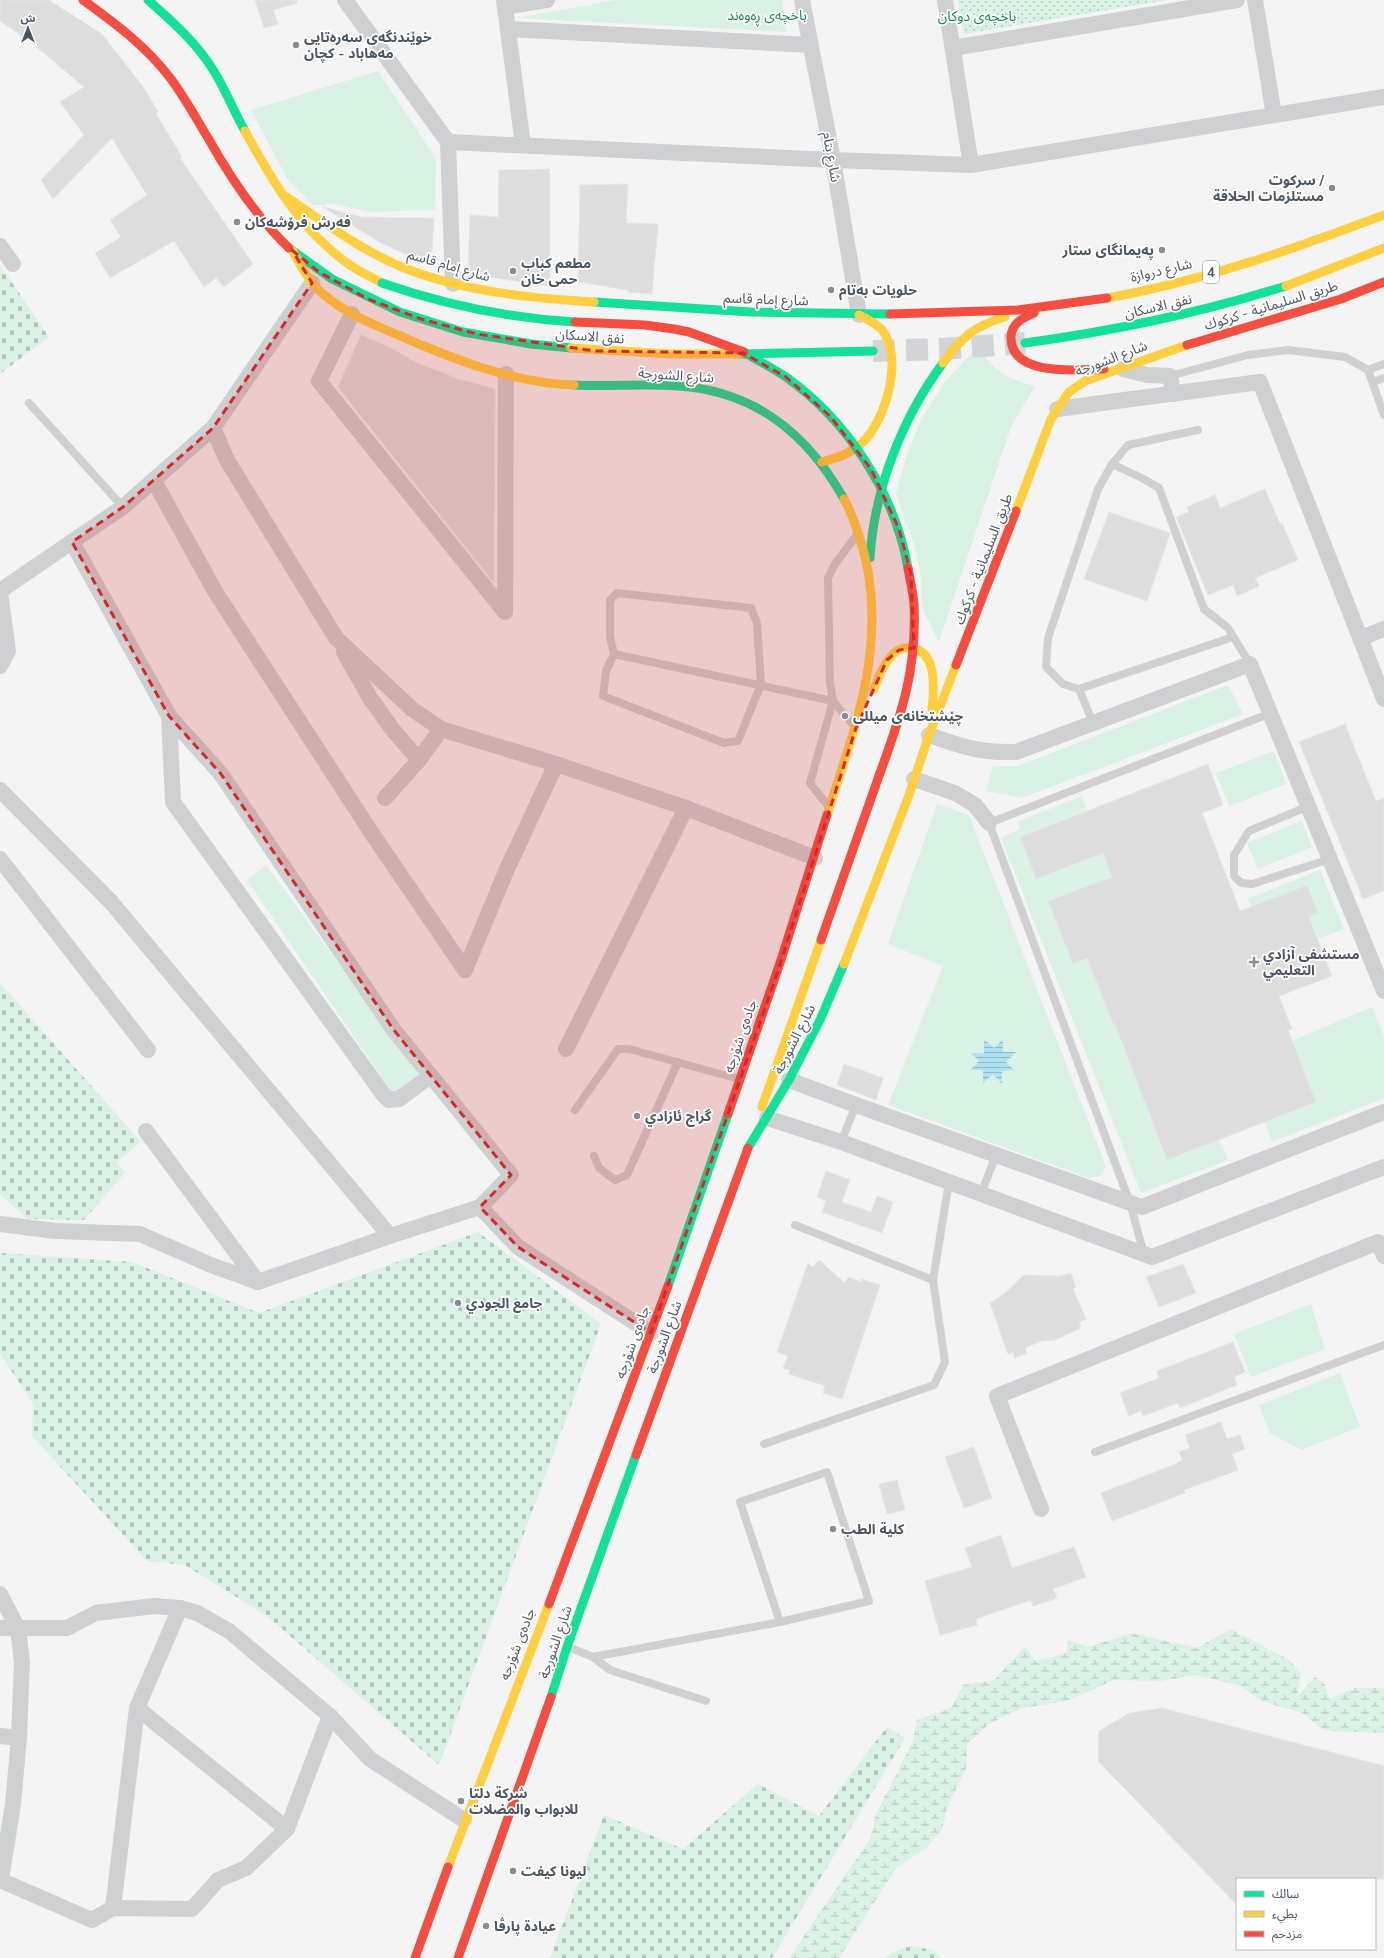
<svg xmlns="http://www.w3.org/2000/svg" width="1384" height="1958" viewBox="0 0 1384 1958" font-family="Mulish,'Noto Sans Arabic',sans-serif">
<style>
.green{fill:#d9f2e3}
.wetland{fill:url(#wetland-marsh)}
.cemetery{fill:url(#cemetery-stones)}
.park{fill:url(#park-dots)}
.water{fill:url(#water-rules)}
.building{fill:#ddddde;stroke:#e5e6e7}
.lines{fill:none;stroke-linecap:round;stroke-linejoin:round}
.primary-tunnel{stroke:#d2d4d7;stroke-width:22;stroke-dasharray:22 11;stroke-linecap:butt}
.lane{stroke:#ced0d2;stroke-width:8}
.street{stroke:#ced0d2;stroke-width:16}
.fast{stroke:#16e098;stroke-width:9}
.slow{stroke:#ffcf43;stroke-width:9}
.jam{stroke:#f24e42;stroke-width:9}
.fast-bridge{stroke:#16e098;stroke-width:9}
.jam-bridge{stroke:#f24e42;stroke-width:9}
.marked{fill:#d62828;fill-opacity:0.2;stroke:#d62828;stroke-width:3;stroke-dasharray:8 5;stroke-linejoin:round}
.poi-dot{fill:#868d94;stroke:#fff;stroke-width:1.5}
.labels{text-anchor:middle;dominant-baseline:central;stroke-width:3.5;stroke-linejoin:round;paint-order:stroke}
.shield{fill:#fff;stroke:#808990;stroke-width:1}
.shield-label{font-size:13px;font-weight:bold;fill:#4a5661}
.park-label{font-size:14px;fill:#17864f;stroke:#fff}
.poi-label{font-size:14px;font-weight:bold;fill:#4a5661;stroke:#fff;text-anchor:start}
.street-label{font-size:14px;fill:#4a5661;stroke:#fff}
</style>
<defs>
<pattern id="wetland-marsh" width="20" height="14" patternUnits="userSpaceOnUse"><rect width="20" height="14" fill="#d9f2e3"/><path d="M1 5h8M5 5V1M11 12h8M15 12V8" fill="none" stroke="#b2c7bb"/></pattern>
<pattern id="cemetery-stones" width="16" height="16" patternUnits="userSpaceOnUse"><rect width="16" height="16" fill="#d9f2e3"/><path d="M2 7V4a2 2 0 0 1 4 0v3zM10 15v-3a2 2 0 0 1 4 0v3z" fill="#b2c7bb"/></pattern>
<pattern id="park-dots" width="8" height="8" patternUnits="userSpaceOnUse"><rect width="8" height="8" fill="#d9f2e3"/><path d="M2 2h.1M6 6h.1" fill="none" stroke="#b2c7bb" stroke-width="1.8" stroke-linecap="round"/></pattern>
<pattern id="water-rules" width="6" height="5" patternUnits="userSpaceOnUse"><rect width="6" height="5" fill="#aee2f0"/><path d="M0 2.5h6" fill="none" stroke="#90bac6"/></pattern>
</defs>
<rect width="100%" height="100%" fill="#f4f4f4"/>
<g class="green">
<path d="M615,0H782L787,32L516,18Z"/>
<path d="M378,71L436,159L435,210L371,212L333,204L313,205L288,180L251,110Z"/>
<path d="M978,346C991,370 1009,380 1035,386L1011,427L939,642L922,608L921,576L915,547L896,494L907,454L922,418L944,383Z"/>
<path d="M1228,685L1243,714L1022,798L986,791L993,766H1018Z"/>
<path d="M1274,751L1286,784L1229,806L1216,773Z"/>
<path d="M1082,796L1087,810L1020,837L1036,879L1103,853L1112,877L1048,901L1073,964L1126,944L1092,972L1113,1024L1169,1003L1177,1023L1123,1044L1136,1079L1192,1058L1201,1081L1144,1102L1167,1160L1219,1140L1228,1160L1141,1193L1001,838L1020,829L1017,822Z"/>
<path d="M937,804L969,815L1105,1164V1168L1100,1176L1089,1178L888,1105L943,966L888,944Z"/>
<path d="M1302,821L1312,847L1258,869L1247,843Z"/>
<path d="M266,865L419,1073L393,1094L247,880Z"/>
<path d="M1320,870L1344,929L1318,939L1309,917L1318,913L1307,885L1251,907L1248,899Z"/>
<path d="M1372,1007L1384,1036V1098L1272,1142L1265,1122L1316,1102L1292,1041Z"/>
<path d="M1311,1304L1325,1349L1251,1377L1234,1334Z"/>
<path d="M1340,1373L1360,1427L1301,1450L1270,1433L1259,1405Z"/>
</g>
<path class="wetland" d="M1231,1629L1289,1660L1301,1673L1297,1697L1315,1677L1324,1683L1329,1699L1355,1688H1384V1733L1334,1731L1322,1729L1302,1713L1262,1701L1238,1685L1196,1675L1161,1681L1114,1680L1067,1701L1022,1708L989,1724L967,1744V1766L947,1808L942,1830L926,1848L896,1868L839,1958H789L870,1839L876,1814L913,1741L917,1720L951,1708L963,1685L994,1680L1025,1647L1035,1661L1067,1653L1068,1640L1088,1647L1132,1633L1197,1648Z"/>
<g class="cemetery">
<path d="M0,265L49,337L0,374Z"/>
<path d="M0,983L141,1142L116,1162L125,1173L84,1220L27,1219L0,1194Z"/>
<path d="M478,1232L601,1324L439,1765L267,1616L185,1565L147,1561L32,1436L33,1404L0,1353V1253L132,1262L259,1313Z"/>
<path d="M887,1727L905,1738L772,1958H550L604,1815L683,1849L758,1784L819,1816Z"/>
<path d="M911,1946L933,1950L941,1958H886L893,1952Z"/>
</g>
<path class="park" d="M958,0H1168L964,34Z"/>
<path class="water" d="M984,1039L994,1048L1003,1039V1052H1016L1006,1062L1014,1070L1002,1071V1084L993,1074L983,1083V1070H970L979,1061L971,1053H984Z"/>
<g class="building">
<path d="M0,0H49L102,34L144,88L158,112L156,114L182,157L180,158L253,264L224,287L216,278L204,287L174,241L110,278L95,253L121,237L110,220L147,195L112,138L53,199L41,180L84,135L60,102L84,87L32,43L0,21Z"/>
<path d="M255,0H297V3L273,10L278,24L264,28Z"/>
<path d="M550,169V286L468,274L470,215L498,217L499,170Z"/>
<path d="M628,184L626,223L658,224L652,294L628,292V290L578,282L580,185Z"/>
<path d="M323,207L361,217L434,218L431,264L412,257L381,243Z"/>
<path d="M361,335L391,348L415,362L458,379L495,389L494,583L338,387Z"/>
<path d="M1265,489L1280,524L1282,523L1298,560L1255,578L1259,586L1237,596L1233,585L1208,595L1176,517L1189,512L1187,507L1215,495L1220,508Z"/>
<path d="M1109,512L1170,533L1147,601L1084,579Z"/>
<path d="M1345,724L1376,801L1384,798V891L1363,899L1299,742Z"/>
<path d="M1208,764L1223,805L1202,813L1240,911L1307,885L1318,913L1309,917L1332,976L1279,996L1292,1029L1288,1030L1316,1102L1167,1160L1115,1024H1113L1087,958L1073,964L1048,901L1112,877L1103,853L1036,879L1020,837Z"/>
<path d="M844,1064L883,1078L876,1100L837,1085Z"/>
<path d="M826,1171L850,1180L842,1202L871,1212L877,1196L893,1202L882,1233L822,1212L826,1201L817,1197Z"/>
<path d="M819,1260L845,1283L848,1277L861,1282L862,1279L880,1285L842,1399L823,1393L825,1386L789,1374L790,1370L783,1368L788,1356L777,1352L808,1263L813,1267Z"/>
<path d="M1183,1264L1196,1293L1159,1307L1146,1277Z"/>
<path d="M1071,1273L1076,1287L1073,1289L1086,1319L1079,1322L1081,1328L1055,1340L1041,1341L1025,1348L1027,1353L1015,1358L1013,1352L1008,1354L990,1303L1004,1294L1024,1275L1060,1276Z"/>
<path d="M1233,1342L1245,1372L1234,1377L1237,1385L1180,1408L1178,1403L1143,1416L1141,1411L1129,1416L1120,1393L1159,1378L1157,1371Z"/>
<path d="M1221,1422L1227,1439L1240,1435L1245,1449L1232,1454L1238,1470L1184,1490L1185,1493L1112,1521L1101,1493L1178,1463V1462L1182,1460L1179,1452L1190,1448L1185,1435Z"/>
<path d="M974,1447L992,1498L964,1508L945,1457Z"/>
<path d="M897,1480L905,1510L887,1514L879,1484Z"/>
<path d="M1001,1535L1012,1568L1074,1547L1086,1577L1053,1589L1057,1598L1033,1606L1031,1600L976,1619L977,1625L940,1635L925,1581L972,1567L965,1548Z"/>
<path d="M1162,1708L1384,1766V1879H1237V1905L1098,1761L1099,1731L1130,1713Z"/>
</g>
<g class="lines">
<path class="primary-tunnel" d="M873,351L941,349L1025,343"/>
<g class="lane">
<path d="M1368,370L1384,364"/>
<path d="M1170,376L1248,355L1288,350L1345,357L1368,370L1384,415"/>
<path d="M1373,382L1384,378"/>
<path d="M29,403L123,507"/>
<path d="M1112,464L1142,478L1159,488L1204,609L1228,628L1250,664"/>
<path d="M614,654L606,671L603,696L724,743L738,741L761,684L757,623L751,608L617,593L610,600V637L614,654L833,701L810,783L828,806"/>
<path d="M1079,689L1233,637"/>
<path d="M1093,723L1079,689L1063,684L1046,667L1048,638L1098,489L1112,464L1128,445L1198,430"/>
<path d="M854,726L833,701L830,683L828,578L835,564L856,536"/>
<path d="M1309,806L1249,831L1234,855V876L1241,883L1252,884L1330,859"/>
<path d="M575,1110L618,1049H629L739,1079"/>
<path d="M841,1142L856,1105"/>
<path d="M594,1156L599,1168L615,1180L627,1175L678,1062"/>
<path d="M981,1194L996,1155"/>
<path d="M795,1225L933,1280"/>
<path d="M1144,1254L1130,1203L989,823L1271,713"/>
<path d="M764,1444L934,1385L945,1362L933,1280L949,1182"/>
<path d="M1095,1452L1384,1345"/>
<path d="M568,1647L593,1657L780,1622L740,1502L827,1472L869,1601L780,1622"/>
<path d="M593,1657L610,1670L706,1701"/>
</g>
<g class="street">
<path d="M345,0L448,142L453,284"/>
<path d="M504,0L523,145"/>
<path d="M802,0L833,160L859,315"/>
<path d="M945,0L971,165"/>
<path d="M1255,0L1274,115"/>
<path d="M505,7L547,0"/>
<path d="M509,29L810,45"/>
<path d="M953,48L1237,0"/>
<path d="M448,142L833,160L971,165L1384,97"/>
<path d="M0,246L13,264"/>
<path d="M352,314L319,381L505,612"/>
<path d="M1123,369L1147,375L1170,376L1173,394"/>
<path d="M1057,409L1260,382L1384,699"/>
<path d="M213,428L227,460L336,638L412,709L441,729L556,764L686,808L815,858"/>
<path d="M154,481L216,593L371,832L465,970"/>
<path d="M0,591L123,507L213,428L312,283"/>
<path d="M0,592L8,651L0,666"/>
<path d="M505,612L506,374"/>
<path d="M1361,638L1384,629"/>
<path d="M344,652L370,698L393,730L419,760"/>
<path d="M169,716L173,802L383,1094L389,1100L399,1099L430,1076"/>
<path d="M929,735C963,747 980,753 1016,752L1250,664L1384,991"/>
<path d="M914,779L955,793L975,805L989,823"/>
<path d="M0,790L111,902L390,1236"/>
<path d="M385,798L419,760L441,729"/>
<path d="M0,859L148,1050"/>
<path d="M465,970L507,869L556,764"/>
<path d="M566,1049L686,808"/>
<path d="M789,1080L856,1105L1142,1207L1384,1112"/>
<path d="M767,1118L841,1142L1152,1257L1384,1167"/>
<path d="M146,1131L258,1282"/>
<path d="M480,1207L518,1247L651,1333"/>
<path d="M0,1224L55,1231L140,1234L211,1265L258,1282L390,1236L480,1207L511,1175L393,1029L221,774L169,716L72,542"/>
<path d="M1041,1509L997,1396L1378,1242L1384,1256"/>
<path d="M0,1594L18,1629L22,1662L19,1738L0,1736"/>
<path d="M0,1628H67L96,1613L154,1606L180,1608L197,1613L229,1631L330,1716L370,1759L464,1820"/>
<path d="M137,1708L287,1829"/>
<path d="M0,1880L92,1920L113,1908L192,1909L218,1880L246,1868L287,1829L330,1716"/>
<path d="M1,1880L13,1804L19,1738"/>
<path d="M113,1908L137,1708L180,1608"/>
</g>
<g class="fast">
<path d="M148,0C173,22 198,44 215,73C226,91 234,112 245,131"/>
<path d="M289,248L332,279L400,312L463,332L531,344L571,348"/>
<path d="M594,302L751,312L890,314"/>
<path d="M1025,343C1114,331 1200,313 1286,286"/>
<path d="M740,354L873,351"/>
<path d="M574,385C609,387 644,383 678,386C755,391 807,433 844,499"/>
<path d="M870,558C874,490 902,418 943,363"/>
<path d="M748,1148L789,1080L820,1020L844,964"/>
<path d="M668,1286L728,1114"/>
<path d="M551,1697L567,1647L636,1455"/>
</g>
<g class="slow">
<path d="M245,131C272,181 302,232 350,265C360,272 371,277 382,283"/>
<path d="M285,196C324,222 363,252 407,269C466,292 531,298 594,302"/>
<path d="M292,250C301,266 309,282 323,294C345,313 372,324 398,335C453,359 513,383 574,385"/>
<path d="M1286,286L1384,248"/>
<path d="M1107,298C1202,281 1294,249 1384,215"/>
<path d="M571,348L671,354H740"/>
<path d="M943,363C962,337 974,326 1005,317"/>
<path d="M822,462C837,458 852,453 863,442C886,419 904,358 882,330C876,323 867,319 859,315"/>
<path d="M1016,511L1051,419L1069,392L1085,381L1187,345"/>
<path d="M874,689C878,679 882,667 889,659C894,652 901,647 910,648C938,650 934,690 932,710"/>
<path d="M827,815C853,733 883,659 868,571C863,547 856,521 844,499"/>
<path d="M844,964L909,795L929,735L956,665"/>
<path d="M762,1107L821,940"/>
<path d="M448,1867L549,1604"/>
</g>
<g class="jam">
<path d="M83,0C115,23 147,47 171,79C185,98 196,118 208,138C230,177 256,217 289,248"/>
<path d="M1034,313C1024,317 1012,323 1011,336C1009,377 1077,370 1104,369"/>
<path d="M890,314L1018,310L1107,298"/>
<path d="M1187,345L1341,299L1384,282"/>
<path d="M956,665L1016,511"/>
<path d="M821,940L880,773"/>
<path d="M728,1114L781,960L827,815"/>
<path d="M636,1455L748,1148"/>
<path d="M549,1604L668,1286"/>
<path d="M415,1958L448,1867"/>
<path d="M458,1958L551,1697"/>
</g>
<g class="fast-bridge">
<path d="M382,283C445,305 509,318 575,322"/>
<path d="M744,352C758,361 773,368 786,377C848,421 895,494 908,568"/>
</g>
<g class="jam-bridge">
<path d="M575,322L645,325L674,329L689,332L744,352"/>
<path d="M880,773C902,713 917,669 914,604C913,592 910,580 908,568"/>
</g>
</g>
<path class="marked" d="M292,250L319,272L368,299L421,319L477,334L595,351L743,353L786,377L830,416L871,469L899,529L911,574L914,648L899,650L887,660L856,728L775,980L651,1333L518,1247L480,1207L511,1175L393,1029L221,774L169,716L72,542L123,507L213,428L312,283Z"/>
<g class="poi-dot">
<circle cx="296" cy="45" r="4"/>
<circle cx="1332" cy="188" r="4"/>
<circle cx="237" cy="222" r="4"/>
<circle cx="1162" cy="250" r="4"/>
<circle cx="513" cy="271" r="4"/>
<circle cx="831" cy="290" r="4"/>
<circle cx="845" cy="716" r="4"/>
<path d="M1252 956h4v4h4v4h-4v4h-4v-4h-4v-4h4z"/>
<circle cx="637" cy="1116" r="4"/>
<circle cx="458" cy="1303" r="4"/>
<circle cx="833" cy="1529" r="4"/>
<circle cx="461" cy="1801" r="4"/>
<circle cx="513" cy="1871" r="4"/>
<circle cx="486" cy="1926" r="4"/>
</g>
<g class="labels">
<rect class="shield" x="1203" y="261" width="16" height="22" rx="3"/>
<g class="shield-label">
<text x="1211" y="272">4</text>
</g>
<g class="park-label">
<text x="767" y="15">باخچەی ڕەوەند</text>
<text x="977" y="16">باخچەی دوکان</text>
</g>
<g class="poi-label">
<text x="304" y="37">خوێندنگەی سەرەتایی<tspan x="304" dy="16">مەهاباد - کچان</tspan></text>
<text x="1324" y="180" text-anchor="end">سركوت /<tspan x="1324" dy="16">مستلزمات الحلاقة</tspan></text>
<text x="245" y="222">فەرش فرۆشەکان</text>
<text x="1154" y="250" text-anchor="end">پەیمانگای ستار</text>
<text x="521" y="263">مطعم كباب<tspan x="521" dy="16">حمى خان</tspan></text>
<text x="839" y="290">حلویات بەتام</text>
<text x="853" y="716">چێشتخانەی میللی</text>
<text x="1263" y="954">مستشفى آزادي<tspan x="1263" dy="16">التعليمي</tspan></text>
<text x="645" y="1116">گراج ئازادي</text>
<text x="466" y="1303">جامع الجودي</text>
<text x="841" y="1529">كلية الطب</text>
<text x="469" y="1793">شركة دلتا<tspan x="469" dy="16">للابواب والمضلات</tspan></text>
<text x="521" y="1871">ليونا كيفت</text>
<text x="494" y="1926">عيادة پارڤا</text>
</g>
<g class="street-label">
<text transform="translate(832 157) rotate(80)">شارع بتام</text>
<text transform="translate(449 265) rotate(16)">شارع إمام قاسم</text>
<text transform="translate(1161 270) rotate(-13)">شارع دروازة</text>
<text transform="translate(766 299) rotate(2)">شارع إمام قاسم</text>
<text transform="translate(1271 305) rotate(-17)">طريق السليمانية - كركوك</text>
<text transform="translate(1158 306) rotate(-13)">نفق الاسكان</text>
<text transform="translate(590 336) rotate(4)">نفق الاسكان</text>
<text transform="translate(1111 358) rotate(-21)">شارع الشورجة</text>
<text transform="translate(676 375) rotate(4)">شارع الشورجة</text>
<text transform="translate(983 559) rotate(-69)">طريق السليمانية - كركوك</text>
<text transform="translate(740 1036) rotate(-71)">جادەی شۆرجە</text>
<text transform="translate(794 1039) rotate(-63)">شارع الشورجة</text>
<text transform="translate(664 1337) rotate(-70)">شارع الشورجة</text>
<text transform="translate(632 1342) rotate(-70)">جادەی شۆرجە</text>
<text transform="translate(555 1642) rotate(-71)">شارع الشورجة</text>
<text transform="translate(517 1644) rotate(-69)">جادەی شۆرجە</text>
</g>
</g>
<rect x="1236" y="1878" width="140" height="72" fill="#ffffff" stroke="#b7bbc0"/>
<rect x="1244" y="1891" width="20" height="6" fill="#16e098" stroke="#b7bbc0"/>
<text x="1272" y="1898" font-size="12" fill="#4a5661">سالك</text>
<rect x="1244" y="1911" width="20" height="6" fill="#ffcf43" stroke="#b7bbc0"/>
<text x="1272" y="1918" font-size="12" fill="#4a5661">بطيء</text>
<rect x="1244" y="1931" width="20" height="6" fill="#f24e42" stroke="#b7bbc0"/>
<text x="1272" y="1938" font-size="12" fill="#4a5661">مزدحم</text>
<g transform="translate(28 28)" stroke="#ffffff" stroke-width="3" paint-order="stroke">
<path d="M0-3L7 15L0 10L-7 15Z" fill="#4a5661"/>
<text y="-6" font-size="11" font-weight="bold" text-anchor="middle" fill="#4a5661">ش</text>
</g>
</svg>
